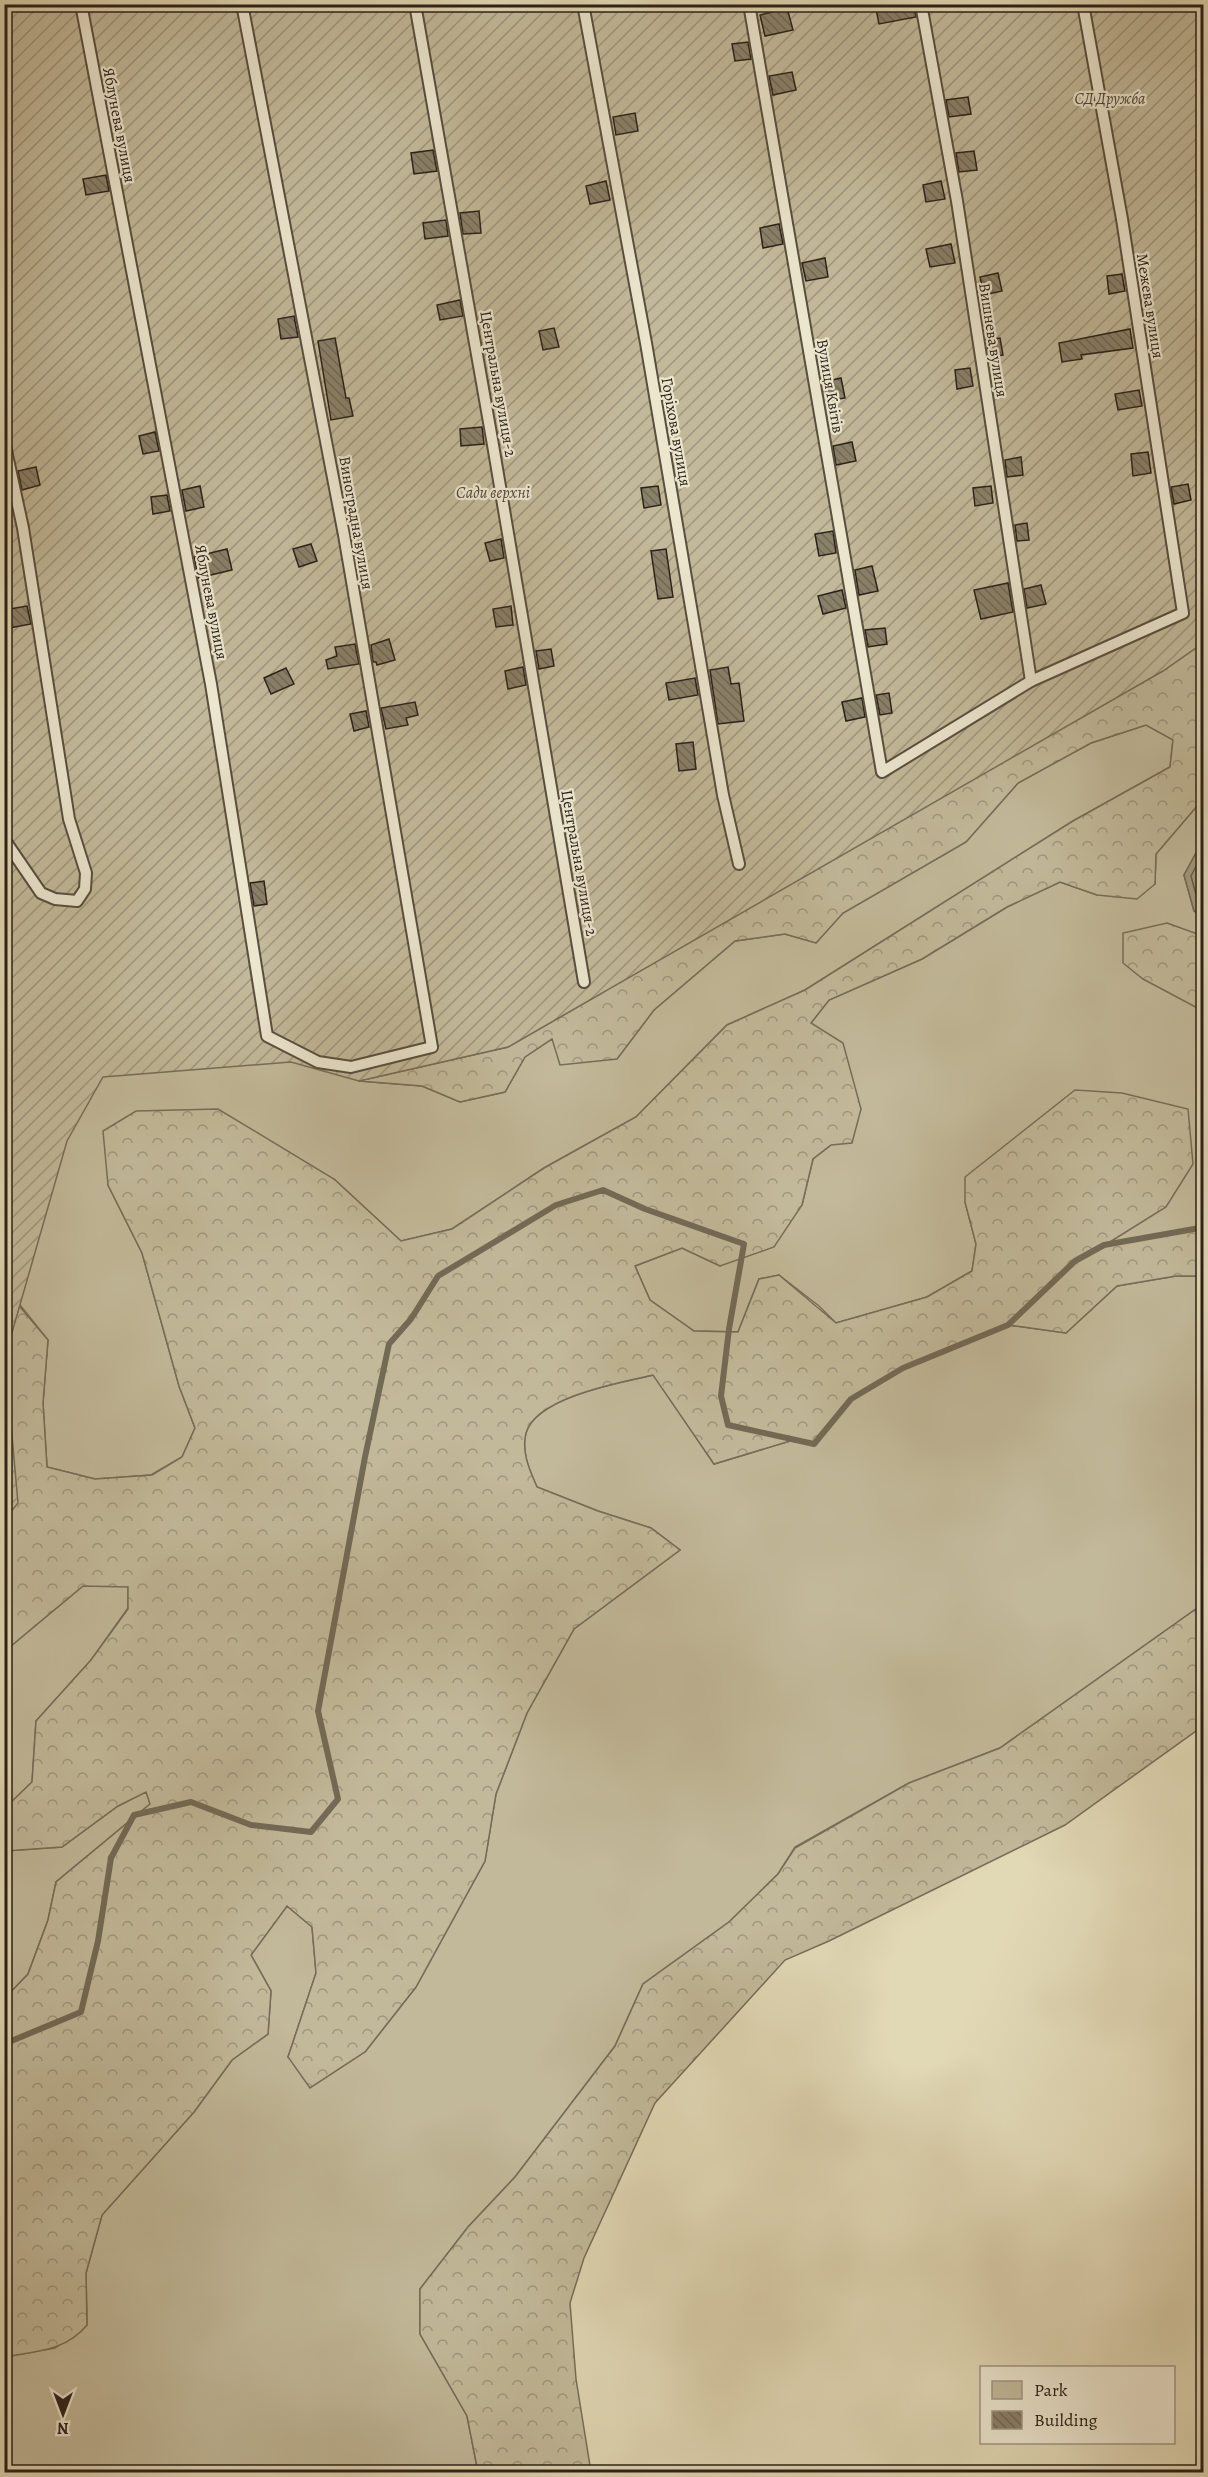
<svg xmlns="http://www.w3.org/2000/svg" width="1208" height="2477" viewBox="0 0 1208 2477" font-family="Alegreya,serif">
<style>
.green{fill:#c2b99a;stroke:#766d58;stroke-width:1.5}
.forest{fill:url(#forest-crowns);stroke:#766d58;stroke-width:1.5}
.garden{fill:url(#garden-furrows);stroke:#766d58;stroke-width:1.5}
.water{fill:#a39a7f;stroke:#736a55;stroke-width:1.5}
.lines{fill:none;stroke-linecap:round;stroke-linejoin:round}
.shore{stroke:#665e4b;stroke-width:1.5}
.stream{stroke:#736a55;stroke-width:6}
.building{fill:url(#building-back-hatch);stroke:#2a2117;stroke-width:1.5}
.lane-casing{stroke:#584f3e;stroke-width:14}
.lane{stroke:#ece6cf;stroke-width:10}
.labels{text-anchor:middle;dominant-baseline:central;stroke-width:4.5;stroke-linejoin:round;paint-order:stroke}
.park-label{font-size:16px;font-style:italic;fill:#504738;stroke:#ece6cf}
.street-label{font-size:16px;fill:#2a2117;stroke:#ece6cf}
</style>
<defs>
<pattern id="forest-crowns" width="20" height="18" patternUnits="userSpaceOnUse" patternTransform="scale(1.5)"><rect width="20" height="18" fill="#c2b99a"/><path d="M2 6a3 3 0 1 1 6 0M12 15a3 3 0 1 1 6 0" fill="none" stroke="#9e967d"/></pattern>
<pattern id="garden-furrows" width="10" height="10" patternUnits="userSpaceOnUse" patternTransform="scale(1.5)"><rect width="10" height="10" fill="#c2b99a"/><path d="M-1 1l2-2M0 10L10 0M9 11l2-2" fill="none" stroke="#9e967d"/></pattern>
<pattern id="building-back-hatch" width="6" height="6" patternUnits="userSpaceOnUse" patternTransform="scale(1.5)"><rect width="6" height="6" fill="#898069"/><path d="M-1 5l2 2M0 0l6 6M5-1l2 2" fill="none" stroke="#706855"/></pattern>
</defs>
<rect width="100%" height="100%" fill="#e1d8b5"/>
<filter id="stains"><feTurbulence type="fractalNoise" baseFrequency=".00333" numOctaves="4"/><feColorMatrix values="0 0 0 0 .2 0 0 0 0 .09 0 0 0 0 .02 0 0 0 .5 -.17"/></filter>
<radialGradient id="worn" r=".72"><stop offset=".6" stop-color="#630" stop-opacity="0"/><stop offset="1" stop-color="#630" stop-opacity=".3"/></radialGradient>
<g class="green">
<path d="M1146,725L1173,739L1170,767L1073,821L805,990L727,1025L636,1117L544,1168L452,1229L401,1241L334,1179L108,1185L142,1253L179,1386L195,1428L182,1457L151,1475L95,1479L47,1467L43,1403L48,1340L8,1290L4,874L359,1081L422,1086L460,1102L505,1092L525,1057L552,1039L617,1059L654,1010L735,941L785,934L816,943L843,913L966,842L1018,783L1091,743Z"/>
<path d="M1203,799V840L1184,875L1194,911L1203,916V1226L1194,1229L1104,1245L965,1202L976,1244L972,1271L927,1297L836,1323L819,1306L779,1275L759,1279L738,1332L694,1331L650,1300L635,1266L682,1248L720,1266L802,1205L813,1159L831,1145L811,1023L829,1000L922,959L1007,907L1060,882L1097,895L1155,884L1156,854Z"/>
<path d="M1176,1276H1203V1604L1000,1748L909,1783L795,1847L778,1874L729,1922L643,1984L615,2046L515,2177L468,2227L420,2289V2334L467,2416L478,2472H5V2357L55,2348L87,2325L86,2273L102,2215L194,2112L232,2060L268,2034L271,1991L251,1955L287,1906L312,1927L316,1973L288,2057L365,2052L416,1987L485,1861L496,1794L527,1713L574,1629L680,1550L651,1528L598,1511L537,1487C530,1471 521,1452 526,1433C536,1397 622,1382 654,1375L714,1464L790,1441L814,1444L851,1399L903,1368L1008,1325L1066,1333L1117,1286Z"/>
<path d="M83,1586H128V1608L91,1660L36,1721L32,1782L5,1808V1651Z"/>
<path d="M147,1791L150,1804L56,1882L48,1920L28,1974L5,1998V1851L62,1847L118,1806Z"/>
</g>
<g class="forest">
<path d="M1203,588V799L1156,854L1155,884L1137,899L1097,895L1060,882L1007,907L922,959L829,1000L811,1023L843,1043L861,1109L852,1143L831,1145L813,1159L802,1205L774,1247L720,1266L682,1248L635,1266L650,1300L694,1331L738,1332L759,1279L779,1275L836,1323L927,1297L972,1271L976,1244L965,1202V1177L1075,1090L1122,1093L1188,1109L1193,1164L1166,1207L1105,1245L1194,1229L1203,1226V1276H1176L1117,1286L1066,1333L1008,1325L903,1368L851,1399L814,1444L790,1441L714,1464L653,1375C622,1382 536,1397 526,1433C521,1452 530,1471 537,1487L598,1511L651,1528L680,1550L574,1629L527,1713L496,1794L485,1861L416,1987L365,2052L310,2088L288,2057L316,1973L312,1927L287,1906L251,1955L271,1991L268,2034L232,2060L194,2112L102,2215L86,2273L87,2325C66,2351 36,2351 5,2357V1998L28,1974L48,1920L56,1882L150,1804L146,1792L118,1806L62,1847L5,1851V1808L32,1782L36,1721L91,1660L128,1609V1587L83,1586L5,1651L4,1288L48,1340L43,1403L47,1467L95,1479L152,1475L182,1457L195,1428L179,1386L142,1253L108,1185L103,1131L136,1111L218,1109L334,1179L401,1241L452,1229L544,1168L636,1117L727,1025L805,990L1073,821L1170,767L1173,740L1146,725L1091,743L1018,783L966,842L843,913L816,943L785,934L735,941L654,1010L617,1059L560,1065L552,1039L525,1057L505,1092L460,1102L422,1086L359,1081L508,1047L602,993L629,969Z"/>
<path d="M1167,923L1203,936V1011L1143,979L1123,963V933Z"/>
<path d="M1203,1604V1726L1065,1825L829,1941L785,1960L655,2103L584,2258L570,2303L576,2379L591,2472H478L467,2416L420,2334V2289L468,2227L515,2177L615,2046L643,1984L729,1922L778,1874L795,1848L909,1783L1000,1748Z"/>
</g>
<path class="garden" d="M5,5H1203V643L1163,671L508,1047L359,1081L291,1062L103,1077L67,1141L5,1357L18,1503L5,1519Z"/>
<path class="water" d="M1203,840V916L1194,911L1184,875Z"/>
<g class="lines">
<path class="shore" d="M1204,851L1191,876L1199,906L1204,909"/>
<path class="stream" d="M4,2044L81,2012L98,1941L111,1858L134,1815L191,1802L251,1825L311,1832L338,1799L318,1711L365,1457L389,1344L411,1319L438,1276L556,1205L603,1190L645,1209L744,1244L729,1329L721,1396L728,1425L814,1444L851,1399L903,1368L1008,1325L1075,1261L1104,1245L1194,1229L1204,1226"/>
</g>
<g class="building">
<path d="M875,4H914L916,17L879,24Z"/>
<path d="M787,8L793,30L765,36L760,15Z"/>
<path d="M748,42L751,59L735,61L732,44Z"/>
<path d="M792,72L796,90L773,95L769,76Z"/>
<path d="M968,97L971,114L949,117L946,100Z"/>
<path d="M635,113L638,131L616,135L613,117Z"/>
<path d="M433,150L437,171L414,174L411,153Z"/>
<path d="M974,151L977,170L959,172L956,153Z"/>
<path d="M106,175L109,191L86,195L83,179Z"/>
<path d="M606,181L610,200L590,204L586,186Z"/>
<path d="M941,181L945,199L926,202L923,185Z"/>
<path d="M479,211L481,233L463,234L460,213Z"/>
<path d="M446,220L448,236L425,239L423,223Z"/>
<path d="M779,224L783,244L763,248L760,228Z"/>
<path d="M951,244L955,263L930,267L926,249Z"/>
<path d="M825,258L828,277L806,281L802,263Z"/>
<path d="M998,273L1002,291L984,295L980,277Z"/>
<path d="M1122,274L1125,291L1109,294L1107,276Z"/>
<path d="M460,300L463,316L440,320L437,305Z"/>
<path d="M294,316L298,337L281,339L278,319Z"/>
<path d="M554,328L559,347L543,350L539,331Z"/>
<path d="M1130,329L1133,348L1081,355L1082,359L1062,362L1059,343Z"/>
<path d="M335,338L346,398H349L353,416L331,420L318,341Z"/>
<path d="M1000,338L1003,355L989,357L986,340Z"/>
<path d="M970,368L973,386L957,389L955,370Z"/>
<path d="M841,378L845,398L828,401L824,382Z"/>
<path d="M1139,390L1142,406L1118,410L1115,394Z"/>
<path d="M482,427L484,444L461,446L460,429Z"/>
<path d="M155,432L159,451L143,454L139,436Z"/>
<path d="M852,442L856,461L836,465L833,446Z"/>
<path d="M1148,452L1151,473L1133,476L1131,454Z"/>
<path d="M1021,457L1023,475L1007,477L1005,460Z"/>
<path d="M36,467L40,485L22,490L18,471Z"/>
<path d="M1188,484L1191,500L1174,504L1171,487Z"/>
<path d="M200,486L204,507L186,511L182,490Z"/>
<path d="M658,486L661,505L644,508L641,488Z"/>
<path d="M991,486L993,503L975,506L973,488Z"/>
<path d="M167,495L170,511L153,514L151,497Z"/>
<path d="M1027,523L1029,540L1017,541L1015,525Z"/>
<path d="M833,531L836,553L819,556L815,534Z"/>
<path d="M501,539L504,558L490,561L485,543Z"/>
<path d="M311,544L317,561L299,567L293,549Z"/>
<path d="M227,549L232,570L198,578L194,557Z"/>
<path d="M666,549L673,597L658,599L651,551Z"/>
<path d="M872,566L878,591L859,595L855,570Z"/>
<path d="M1008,583L1013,612L981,619L974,590Z"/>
<path d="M1041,585L1046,604L1027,608L1024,589Z"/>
<path d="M842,590L846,608L823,614L818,596Z"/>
<path d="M27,606L31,624L4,629V610Z"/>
<path d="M511,606L513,625L496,627L493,609Z"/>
<path d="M885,628L887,644L868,647L865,630Z"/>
<path d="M389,639L395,660L377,665L376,662H373L371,645Z"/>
<path d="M355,644L359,664L328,669L326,660L337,656L335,647Z"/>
<path d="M551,649L554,666L539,669L536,651Z"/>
<path d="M523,667L526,685L508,689L505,671Z"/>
<path d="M728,667L731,684L739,683L744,721L718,724L710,670Z"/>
<path d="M286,668L294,684L271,694L264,678Z"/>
<path d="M695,678L698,695L669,700L666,683Z"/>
<path d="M889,693L892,713L880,715L876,695Z"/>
<path d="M862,698L865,717L846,721L842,702Z"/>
<path d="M415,702L418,715L406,718L408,725L386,729L381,708Z"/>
<path d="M366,711L369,727L354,731L350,714Z"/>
<path d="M693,742L696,769L679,771L676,744Z"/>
<path d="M264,881L267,904L254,906L250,883Z"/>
</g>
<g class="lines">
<g class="lane-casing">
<g id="lane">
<path d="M81,4L211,684L267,1036L318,1062L351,1067L432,1047L344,535L242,4"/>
<path d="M415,4L493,445L584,982"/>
<path d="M583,4L646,343L723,795L739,864"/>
<path d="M749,4L882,772L1031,681L1183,613L1122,219L1083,4"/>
<path d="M921,4L957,201L1031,681"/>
<path d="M4,441L23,528L69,819L86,873L85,889L77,901L55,899L41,893L4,839"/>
</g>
</g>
<use href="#lane" class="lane"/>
</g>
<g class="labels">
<g class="park-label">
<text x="1110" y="99">СД Дружба</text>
<text x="493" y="493">Сади верхні</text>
</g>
<g class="street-label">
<text transform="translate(119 125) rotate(79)">Яблунева вулиця</text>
<text transform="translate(1150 306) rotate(81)">Межева вулиця</text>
<text transform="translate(993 340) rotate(81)">Вишнева вулиця</text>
<text transform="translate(498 384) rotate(80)">Центральна вулиця-2</text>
<text transform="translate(830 386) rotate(80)">Вулиця Квітів</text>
<text transform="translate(676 432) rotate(80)">Горіхова вулиця</text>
<text transform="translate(356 523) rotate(80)">Виноградна вулиця</text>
<text transform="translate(211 602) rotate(79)">Яблунева вулиця</text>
<text transform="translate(579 863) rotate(80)">Центральна вулиця-2</text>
</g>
</g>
<rect width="1208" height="2477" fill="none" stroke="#e1d8b5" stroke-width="24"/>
<rect x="6" y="6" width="1196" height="2465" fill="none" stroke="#2a2117" stroke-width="3"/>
<rect x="12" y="12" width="1184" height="2453" fill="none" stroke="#2a2117" stroke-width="1.5"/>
<rect x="980" y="2366" width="195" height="78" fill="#ece6cf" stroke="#9e9785" stroke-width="1.5"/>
<rect x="992" y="2381" width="30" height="18" fill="#c2b99a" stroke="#9e9785" stroke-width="1.5"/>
<text x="1034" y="2396" font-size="18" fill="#2a2117">Park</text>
<rect x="992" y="2411" width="30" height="18" fill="url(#building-back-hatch)" stroke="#9e9785" stroke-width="1.5"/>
<text x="1034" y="2426" font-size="18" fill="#2a2117">Building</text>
<g transform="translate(63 2414) rotate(180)" stroke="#ece6cf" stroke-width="4.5" paint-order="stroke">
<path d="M0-4.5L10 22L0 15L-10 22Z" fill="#2a2117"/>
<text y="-9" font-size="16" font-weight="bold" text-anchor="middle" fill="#2a2117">N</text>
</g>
<rect width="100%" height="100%" filter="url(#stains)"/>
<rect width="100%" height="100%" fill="url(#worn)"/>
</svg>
